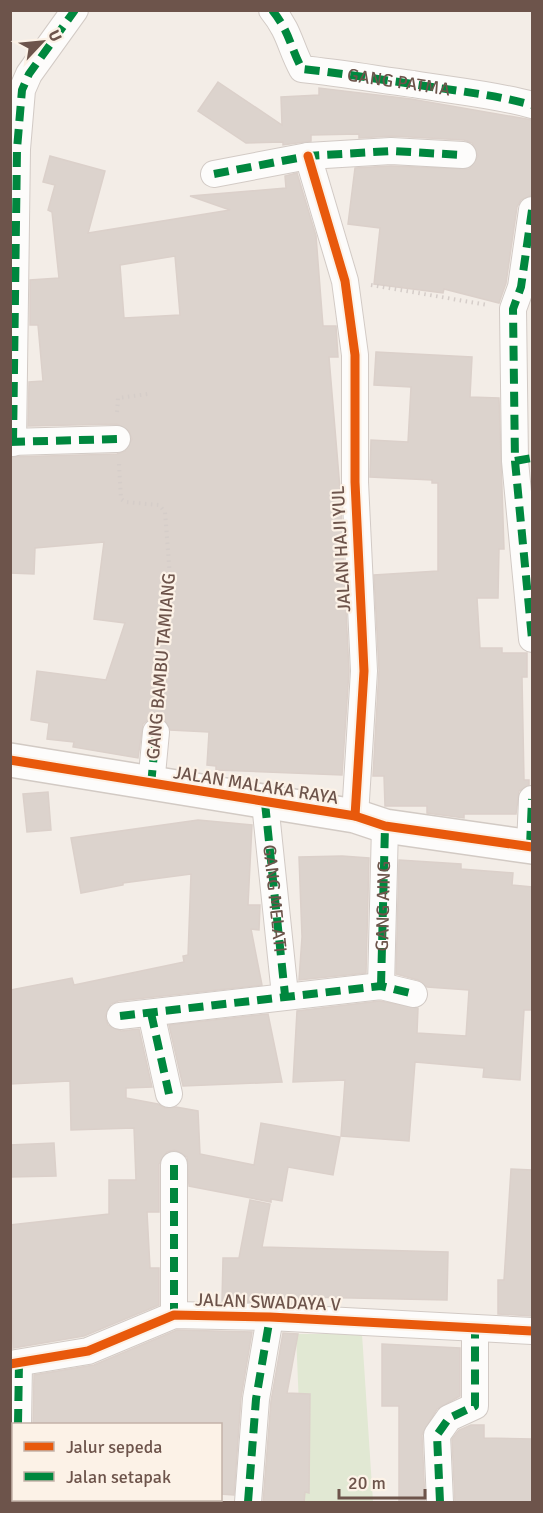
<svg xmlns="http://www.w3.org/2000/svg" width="543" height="1513" viewBox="0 0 543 1513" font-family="Signika,sans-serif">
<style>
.green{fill:#e1e8d3}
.building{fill:#dcd3cd;stroke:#dbd0ca;stroke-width:1.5;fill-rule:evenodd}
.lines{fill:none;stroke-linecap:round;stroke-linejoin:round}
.street-casing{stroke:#d2cac5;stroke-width:28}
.secondary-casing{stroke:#d2cac4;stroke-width:36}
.path{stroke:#d5cdc9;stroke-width:4;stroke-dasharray:1.5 4.5;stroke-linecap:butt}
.street{stroke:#fdfcfb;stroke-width:26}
.secondary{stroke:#fdfcfb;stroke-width:33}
.quiet{stroke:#00873e;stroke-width:8;stroke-dasharray:15 8;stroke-linecap:butt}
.cycleway-casing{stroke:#fcf2e7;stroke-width:13}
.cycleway{stroke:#e8590c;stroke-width:9}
.labels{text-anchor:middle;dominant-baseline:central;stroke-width:4.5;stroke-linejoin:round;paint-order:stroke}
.street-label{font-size:18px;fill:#6d544b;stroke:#fcf2e7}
</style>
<rect width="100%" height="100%" fill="#f3ede7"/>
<path class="green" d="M296,1334H362L373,1502H303Z"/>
<g class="building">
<path d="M218,82L282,125L281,97L319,95V88L411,99L532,120V195L521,200L517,207L506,283L499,303L444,289L443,293L374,284L380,228L348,224L355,168L391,166L469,169L478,156L472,143L464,140L392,136L359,138V134L311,135V141L283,145V142L246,143L198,111Z"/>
<path d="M50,156L105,171L88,233L230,210L190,196L286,188L285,176L297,173L316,236L323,326H336L338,357H329L340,489L349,671L342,775L216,770V766L207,765L209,732L170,730L165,720L158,717L150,718L143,724L138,758L73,747L74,742L47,739L49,723L31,720L37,671L106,680L125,623L94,619L104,542L35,548L34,574L10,573V457L117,454L125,451L132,439L129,431L117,424L28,426L29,382L43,381L38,325H30V280L59,278L52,212L48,210L55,185L43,182ZM175,256L180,315L124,318L120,265Z"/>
<path d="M376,352L472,357L470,397L499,398L504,549H499L498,598H477L480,648H502V653H527V677H522L524,780H529V785L519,791L516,814H464V818L427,813V806H385L384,776H373L379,670L374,575L438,571V483H432V480L370,477L371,440L408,442L411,387L374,385Z"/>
<path d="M48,792L51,830L27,832L23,794Z"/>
<path d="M198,820L252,825L248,905H260L259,930L251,929L262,985L118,1001L111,1004L105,1017L108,1025L121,1031L139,1029L152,1087L126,1088V1098L158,1104L165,1108L176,1107L198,1111L200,1154L254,1165L261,1123L340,1137L333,1175L288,1167L282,1201L271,1199V1202L189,1186L187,1157L175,1150L167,1152L159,1164V1212H147L150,1268H159V1305L84,1336L13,1348L10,1225L109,1214V1180H136L134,1128L71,1130L70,1081L10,1084V990L72,978L74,985L184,962L183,956L188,955L191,874L123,883V885L81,893L71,838Z"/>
<path d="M342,856L369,858L366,973L299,980L302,937L299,857Z"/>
<path d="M399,860L461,864V869L513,873L512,885L532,887V1010H524L520,1080L483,1077L484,1068L415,1062L409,1141L341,1136L345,1080L293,1082L297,1011L380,1001L418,1008L417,1033L466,1036L469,990L427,987L418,980L396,974Z"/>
<path d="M268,1014L282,1082L183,1086L169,1025Z"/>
<path d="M54,1143L56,1176L10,1177V1145Z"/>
<path d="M511,1169L532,1170V1316L498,1314V1280H504Z"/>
<path d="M250,1200L270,1204L262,1247L448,1252L447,1300L304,1297L303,1304L222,1301L223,1258H239Z"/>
<path d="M177,1330L252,1332L241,1398L234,1495L220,1494V1425H33L34,1375L94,1365Z"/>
<path d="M283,1333L298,1334L287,1393L310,1394L309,1493L305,1492L304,1503H263L271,1401Z"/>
<path d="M382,1344L460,1348V1396L437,1409L422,1435L425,1503H399V1406H382Z"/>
<path d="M471,1425H484V1438L532,1439V1503H455L452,1439L459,1430Z"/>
</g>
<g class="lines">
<g class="street-casing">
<g id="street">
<path d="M272,10C290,32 290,47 302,69C340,73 376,79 413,84C454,91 493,94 532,105"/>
<path d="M308,156L345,281L355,355V482L364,671L355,816"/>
<path d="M214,174L308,156L391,151L463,155"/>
<path d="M532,210L521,287L513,309L515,461L532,639"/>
<path d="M10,442L117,439"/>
<path d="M13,443L17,149L22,90L29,74L75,10"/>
<path d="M151,785L156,732"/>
<path d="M265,803L285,995"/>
<path d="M530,846L532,799"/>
<path id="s1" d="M381,986L385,826"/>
<path d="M151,1013L169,1094"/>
<path d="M120,1016L381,986L414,994"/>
<path d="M174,1165V1315"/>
<path d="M10,1364L88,1351L174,1315L270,1317L532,1331"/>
<path d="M18,1424L19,1363"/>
<path d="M20,1500V1502"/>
<path d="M248,1502L256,1399L270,1317"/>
<path d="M440,1502L437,1435L449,1418L475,1406V1328"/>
</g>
</g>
<g class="secondary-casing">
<path id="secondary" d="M10,760L355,816L385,826L532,847"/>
</g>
<g class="path">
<path d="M371,285L488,305"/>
<path d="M117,412L118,398L148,394"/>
<path d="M119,464L121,499L125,502L159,505L165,512L171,590L159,708"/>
</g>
<use href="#street" class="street"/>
<use href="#secondary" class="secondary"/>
<g class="quiet">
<path id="s2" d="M272,10C290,32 290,47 302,69C340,73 376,79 413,84C454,91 493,94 532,105"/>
<path d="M214,174L308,156L391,151L463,155"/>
<path d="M532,210L521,287L513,309L515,461L532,639"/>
<path d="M10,442L117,439"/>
<path d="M13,443L17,149L22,90L29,74L75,10"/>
<path d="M515,461L532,458"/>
<path d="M151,785L156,732"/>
<path id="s3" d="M265,803L285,995"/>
<path d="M530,846L532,799"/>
<path d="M381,986L385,826"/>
<path d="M151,1013L169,1094"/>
<path d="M120,1016L381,986L414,994"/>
<path d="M174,1165V1315"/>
<path d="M18,1424L19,1363"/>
<path d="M20,1500V1502"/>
<path d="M248,1502L256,1399L270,1317"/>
<path d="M440,1502L437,1435L449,1418L475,1406V1328"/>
</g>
<g class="cycleway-casing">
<g id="cycleway">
<path d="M308,156L345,281L355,355V482L364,671L355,816"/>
<path d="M10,760L355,816L385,826L532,847"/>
<path d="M10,1364L88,1351L174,1315L270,1317L532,1331"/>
</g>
</g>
<use href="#cycleway" class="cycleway"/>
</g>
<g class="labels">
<g class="street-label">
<text stroke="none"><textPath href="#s2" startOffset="164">GANG PATMA</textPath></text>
<text transform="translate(341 549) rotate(-93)">JALAN HAJI YUL</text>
<text transform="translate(161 666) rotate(-85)">GANG BAMBU TAMIANG</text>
<text transform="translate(256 785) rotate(9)">JALAN MALAKA RAYA</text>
<text stroke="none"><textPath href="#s3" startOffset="96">GANG MELATI</textPath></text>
<text stroke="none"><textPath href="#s1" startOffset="80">GANG AING</textPath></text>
<text transform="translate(268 1302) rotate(2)">JALAN SWADAYA V</text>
</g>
</g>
<rect width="543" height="1513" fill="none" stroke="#6d544b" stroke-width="24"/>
<rect x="12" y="1423" width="210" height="78" fill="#fcf2e7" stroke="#c3b3a9" stroke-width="1.5"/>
<rect x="24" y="1442" width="30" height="9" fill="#e8590c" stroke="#c3b3a9" stroke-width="1.5"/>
<text x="66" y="1453" font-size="18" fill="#6d544b">Jalur sepeda</text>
<rect x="24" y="1472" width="30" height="9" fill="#00873e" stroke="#c3b3a9" stroke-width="1.5"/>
<text x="66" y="1483" font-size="18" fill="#6d544b">Jalan setapak</text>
<g transform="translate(42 42) rotate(64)" stroke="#fcf2e7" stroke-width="4.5" paint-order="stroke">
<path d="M0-4.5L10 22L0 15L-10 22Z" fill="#6d544b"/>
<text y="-9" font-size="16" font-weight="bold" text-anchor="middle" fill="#6d544b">U</text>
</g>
<path d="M339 1489v9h86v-9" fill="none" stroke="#6d544b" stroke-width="3"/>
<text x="348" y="1489" font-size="18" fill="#6d544b" stroke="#fcf2e7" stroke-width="4.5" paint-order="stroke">20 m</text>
</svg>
